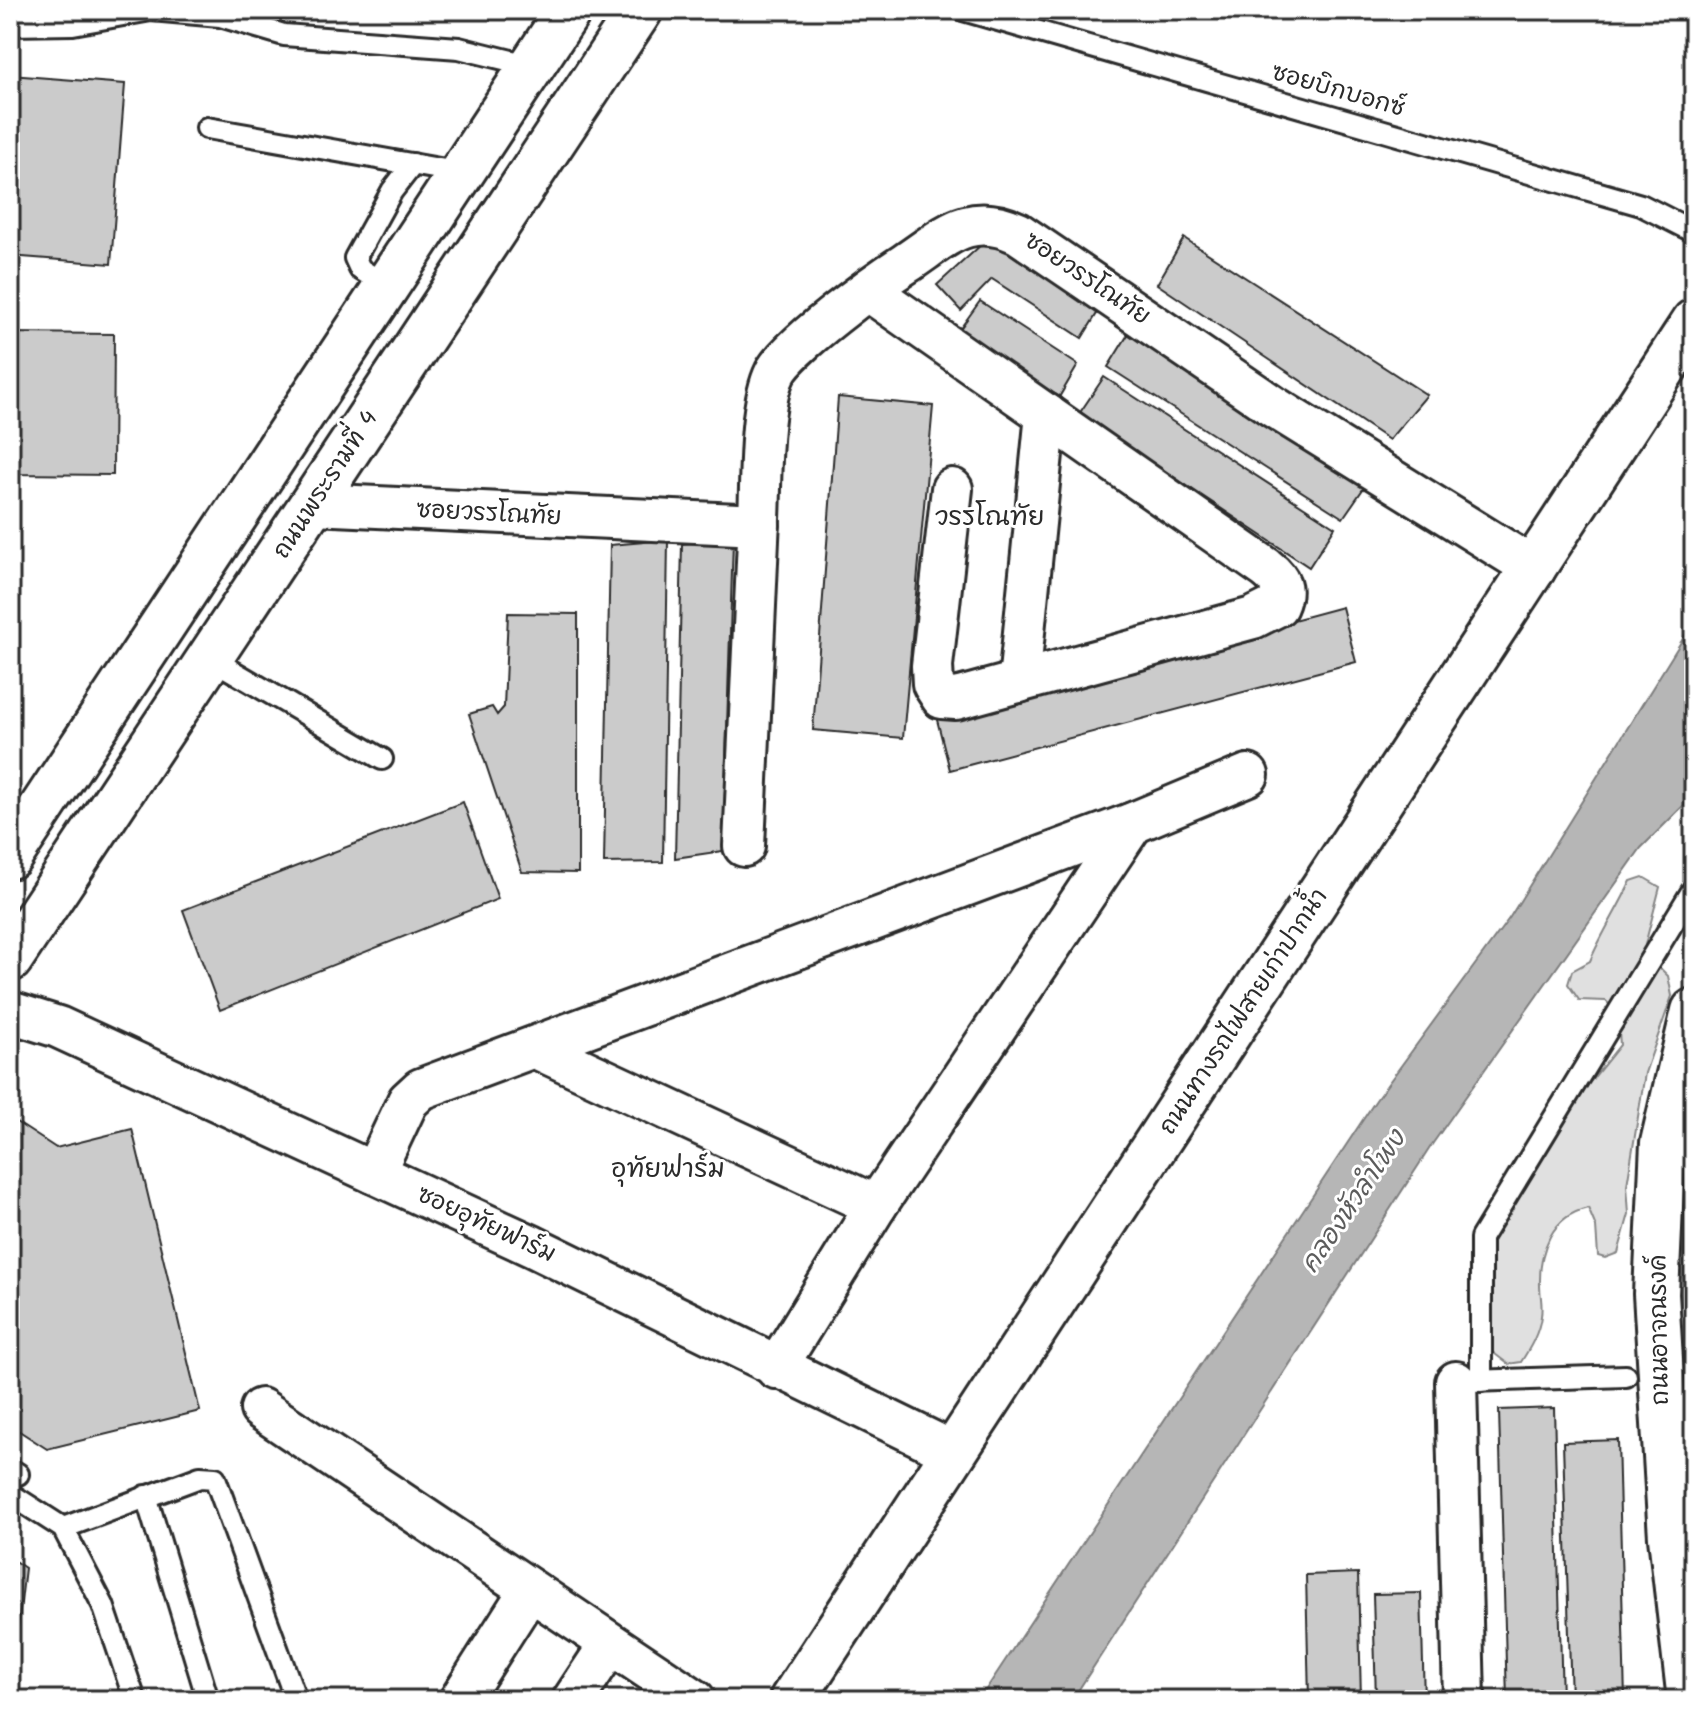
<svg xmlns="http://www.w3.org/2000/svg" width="1704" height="1710" viewBox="0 0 1704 1710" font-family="Kalam,'Playpen Sans Thai',sans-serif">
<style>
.green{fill:#e0e0e0;stroke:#868686;stroke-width:2}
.water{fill:#b6b6b6;stroke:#7e7e7e;stroke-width:2}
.building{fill:#cbcbcb;stroke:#2b2b2b;stroke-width:2}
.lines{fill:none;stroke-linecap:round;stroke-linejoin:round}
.service-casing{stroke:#2b2b2b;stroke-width:26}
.minor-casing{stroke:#2b2b2b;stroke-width:46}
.tertiary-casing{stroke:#2b2b2b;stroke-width:50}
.secondary-casing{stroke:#2b2b2b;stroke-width:50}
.primary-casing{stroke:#2b2b2b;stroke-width:50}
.service{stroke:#fff;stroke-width:20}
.minor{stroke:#fff;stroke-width:40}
.tertiary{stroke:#fff;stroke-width:44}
.secondary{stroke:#fff;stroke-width:44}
.primary{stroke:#fff;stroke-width:44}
.labels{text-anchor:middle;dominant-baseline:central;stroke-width:6;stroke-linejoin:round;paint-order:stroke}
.street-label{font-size:24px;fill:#2b2b2b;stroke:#fff}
.neighbourhood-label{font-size:26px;fill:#2b2b2b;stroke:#fff}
.water-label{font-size:26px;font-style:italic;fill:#5c5c5c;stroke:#fff}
</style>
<rect width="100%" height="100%" fill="#fff"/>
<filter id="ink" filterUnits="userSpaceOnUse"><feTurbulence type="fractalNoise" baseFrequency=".0125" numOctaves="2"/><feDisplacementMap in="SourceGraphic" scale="16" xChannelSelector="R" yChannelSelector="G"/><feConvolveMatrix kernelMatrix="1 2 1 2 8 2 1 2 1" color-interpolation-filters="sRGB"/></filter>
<g filter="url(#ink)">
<g class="green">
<path d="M1643,877L1660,887L1645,945L1649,957L1668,976L1672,996L1645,1073L1627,1185L1629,1214L1618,1253L1605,1258L1598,1256L1596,1227L1588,1208C1552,1216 1539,1250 1540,1285C1540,1295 1543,1306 1541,1316C1539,1333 1530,1348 1521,1362L1508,1364L1491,1351L1487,1338L1488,1247L1520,1184L1562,1117L1620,1045C1619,1029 1618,1012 1606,1001L1579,1000L1568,984L1572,971L1590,961C1602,933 1618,909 1631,881Z"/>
<path d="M1694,1081V1180L1685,1243L1679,1346C1673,1259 1678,1167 1694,1081Z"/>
</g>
<path class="water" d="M1694,621V795L1641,848L1433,1143L1072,1700H979L1376,1100L1510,917Z"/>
<g class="building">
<path d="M10,75L125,84L111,264L10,256Z"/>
<path d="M992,235L1101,307L1082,338L992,279L961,311L937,285Z"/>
<path d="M1184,238L1427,395L1389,440L1157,284Z"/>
<path d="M980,301L1078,365L1058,399L957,333Z"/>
<path d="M1134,325L1372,476L1343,518L1108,367Z"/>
<path d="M10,333L114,334L113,475L10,474Z"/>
<path d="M1104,377L1335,527L1309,567L1079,414Z"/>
<path d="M838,397L933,406L903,738L813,730Z"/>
<path d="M668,540L663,862L604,863L610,545Z"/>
<path d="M733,540L723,851L675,858L682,544Z"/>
<path d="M1342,607L1356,662L950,770L936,716Z"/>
<path d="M508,613L578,614V873L522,872L469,714L492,707L497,715L504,707Z"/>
<path d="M463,802L498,899L220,1010L183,910Z"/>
<path d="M10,1118L56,1148L132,1129L200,1411L47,1449L10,1425Z"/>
<path d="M1554,1408L1562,1700H1507L1499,1410Z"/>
<path d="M1618,1440L1625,1700H1571L1563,1442Z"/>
<path d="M10,1558L25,1568L10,1696Z"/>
<path d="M1358,1573L1361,1700H1309L1306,1575Z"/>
<path d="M1421,1593L1424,1700H1376L1373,1594Z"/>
</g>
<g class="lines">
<g class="service-casing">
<g id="service">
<path d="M963,10L1641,205L1694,232"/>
<path d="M10,25L73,24L151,10L220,16L284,35L459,48L532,66"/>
<path d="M207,128L462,173"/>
<path d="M387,286L360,269L355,258L392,191L413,164"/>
<path d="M212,659L382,759"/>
<path d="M1470,1381L1626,1376"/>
<path d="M1481,1381V1238L1694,888"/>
<path d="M10,1469L18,1474"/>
<path d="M10,1494L63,1528L103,1605L135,1700"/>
<path d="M146,1496L208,1700"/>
<path d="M63,1528L200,1477L215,1478L296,1700"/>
</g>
</g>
<g class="minor-casing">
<g id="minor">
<path d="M869,291L1266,568C1280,579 1285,588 1277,606L1253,618L956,699L942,698L933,684L932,666L952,489"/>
<path d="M314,504L759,525"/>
<path d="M1019,682L1046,414"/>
<path d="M744,846C749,737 754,627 759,518C761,481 759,405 775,373C787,347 877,282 905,264C946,237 968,210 1018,233L1274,407L1535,569"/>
<path d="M10,1012L58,1027L532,1246L955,1453"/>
<path d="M536,1048L876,1206"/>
<path d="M374,1173L408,1101L421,1089L1133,823L1248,775"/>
<path d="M776,1368L876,1206L1133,823"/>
<path d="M1456,1382L1464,1700"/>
<path d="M261,1409L695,1700"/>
<path d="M460,1700L530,1590"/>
<path d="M573,1700L610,1644"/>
</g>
</g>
<g class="tertiary-casing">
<path id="tertiary" d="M792,1700L1694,322"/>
</g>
<g class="secondary-casing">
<path id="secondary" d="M1690,1700L1671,1537L1656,1294L1663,1143L1694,1011"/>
</g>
<g class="primary-casing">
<g id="primary">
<path d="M10,856L569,10"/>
<path d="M10,959L640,10"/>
</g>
</g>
<use href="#service" class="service"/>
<use href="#minor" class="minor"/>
<use href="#tertiary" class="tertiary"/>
<use href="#secondary" class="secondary"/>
<use href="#primary" class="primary"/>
</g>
</g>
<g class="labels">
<g class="street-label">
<text transform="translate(1338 91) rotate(16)">ซอยบิกบอกซ์</text>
<text transform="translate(1087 279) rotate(34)">ซอยวรรโณทัย</text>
<text transform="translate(326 485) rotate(-57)">ถนนพระรามที่ 4</text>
<text transform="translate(489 514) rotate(3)">ซอยวรรโณทัย</text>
<text transform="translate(1244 1012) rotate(-57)">ถนนทางรถไฟสายเก่าปากน้ำ</text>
<text transform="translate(486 1225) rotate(25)">ซอยอุทัยฟาร์ม</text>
<text transform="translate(1660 1330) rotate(-91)">ถนนอาจณรงค์</text>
</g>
<g class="neighbourhood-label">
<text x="990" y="518">วรรโณทัย</text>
<text x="668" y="1170">อุทัยฟาร์ม</text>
</g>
<g class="water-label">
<text transform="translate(1354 1202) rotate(-56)">คลองหัวลำโพง</text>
</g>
</g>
<rect width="1704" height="1710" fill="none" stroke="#fff" stroke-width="40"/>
<rect x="20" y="20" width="1664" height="1670" fill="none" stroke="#2b2b2b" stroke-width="3" filter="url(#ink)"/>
</svg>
